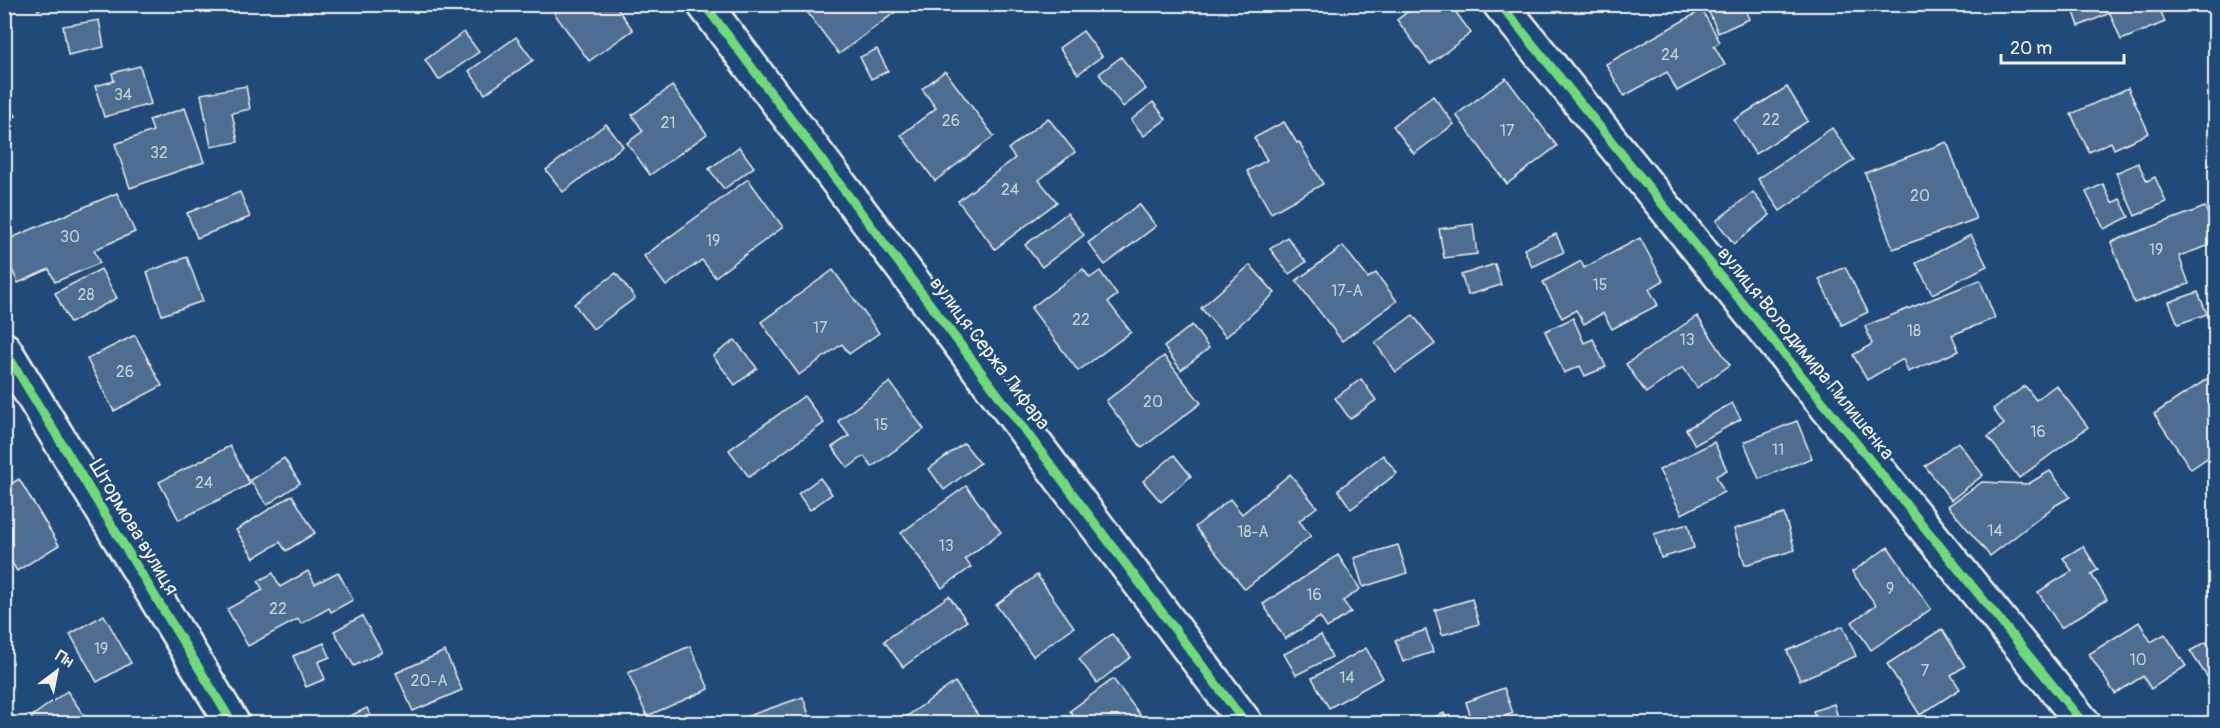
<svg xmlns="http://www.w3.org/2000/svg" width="2220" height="728" viewBox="0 0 2220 728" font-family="Pangolin,sans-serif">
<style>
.building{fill:#4d6e92;stroke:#f4f1e8;stroke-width:1.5}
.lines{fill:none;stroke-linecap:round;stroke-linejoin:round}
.minor-casing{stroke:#f4f1e8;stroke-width:38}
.minor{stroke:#1f4a7a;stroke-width:33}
.cycleway-casing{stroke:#1f4a7a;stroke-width:13}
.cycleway{stroke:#71d979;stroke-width:9}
.labels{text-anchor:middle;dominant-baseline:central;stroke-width:5;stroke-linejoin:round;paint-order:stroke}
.number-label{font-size:16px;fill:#cad0d2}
.street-label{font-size:20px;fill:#f4f1e8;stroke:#1f4a7a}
</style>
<rect width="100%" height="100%" fill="#1f4a7a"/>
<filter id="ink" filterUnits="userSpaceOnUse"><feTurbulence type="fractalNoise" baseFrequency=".0167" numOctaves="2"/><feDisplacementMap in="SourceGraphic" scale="12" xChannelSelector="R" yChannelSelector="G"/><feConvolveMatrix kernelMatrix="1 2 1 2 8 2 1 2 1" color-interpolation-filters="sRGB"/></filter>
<g filter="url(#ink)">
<g class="building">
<path d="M36,4H53L38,10Z"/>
<path d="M565,4H614L633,30L589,61L554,13Z"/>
<path d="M801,4H894L898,10L839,54Z"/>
<path d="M1418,4H1450L1471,33L1430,64L1397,20Z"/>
<path d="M1726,4H1743L1749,19L1718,33L1709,12Z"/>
<path d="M2071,4H2158L2165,22L2121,40L2110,13L2079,26Z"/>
<path d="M1702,10L1720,42L1714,46L1725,65L1677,91L1667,72L1624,96L1606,64Z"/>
<path d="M99,20L104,47L68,55L63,26Z"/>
<path d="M1083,31L1102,56L1078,74L1059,48Z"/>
<path d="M464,32L479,52L439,80L425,60Z"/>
<path d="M516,37L533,60L485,94L469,71Z"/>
<path d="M877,49L888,71L871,79L860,57Z"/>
<path d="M1121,57L1146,89L1123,107L1099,74Z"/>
<path d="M140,66L151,104L104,117L95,86L114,81L112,73Z"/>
<path d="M945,71L994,136L935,181L901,135L936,108L922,89Z"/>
<path d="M1506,78L1557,146L1507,184L1456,115Z"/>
<path d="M246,86L250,109L232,113L238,142L211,147L201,94Z"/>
<path d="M672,86L707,134L650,175L627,143L643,131L632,115Z"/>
<path d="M1787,87L1808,121L1755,154L1734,120Z"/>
<path d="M2128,88L2149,133L2114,149L2111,142L2089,152L2071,114Z"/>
<path d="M4,93L16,116L4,122Z"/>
<path d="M1433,96L1454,124L1414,154L1393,126Z"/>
<path d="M1153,102L1166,119L1144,136L1131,120Z"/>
<path d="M185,108L204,162L130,188L115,144L153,131L149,120Z"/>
<path d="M1048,118L1075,152L1039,180L1057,202L995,249L958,201L1015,158L1008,149Z"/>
<path d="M1284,122L1297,143L1299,142L1323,184L1271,213L1247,171L1267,160L1254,138Z"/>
<path d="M606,124L623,146L563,192L546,170Z"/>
<path d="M1832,128L1854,160L1780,211L1758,179Z"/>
<path d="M1947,142L1976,219L1893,249L1865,173Z"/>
<path d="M739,147L754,167L724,189L709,169Z"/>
<path d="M2138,163L2147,181L2155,177L2166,202L2135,216L2116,173Z"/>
<path d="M748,179L783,227L715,277L702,260L666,286L644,256Z"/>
<path d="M2103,184L2112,203L2120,199L2129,217L2104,229L2086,192Z"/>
<path d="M240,192L250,217L197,238L187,213Z"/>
<path d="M1753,192L1770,215L1734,244L1716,221Z"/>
<path d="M117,193L135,232L94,250L100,263L55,282L49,269L18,283L4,251V241Z"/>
<path d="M1139,204L1156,226L1105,265L1088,243Z"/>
<path d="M2205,207L2216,235V243L2179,256L2189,284L2134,303L2111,242Z"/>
<path d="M1067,213L1084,235L1042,267L1025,245Z"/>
<path d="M1473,224L1477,254L1444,258L1439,229Z"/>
<path d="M1556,234L1564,252L1532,267L1524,249Z"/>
<path d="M1971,235L1987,266L1932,294L1916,263Z"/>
<path d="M1287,237L1306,262L1289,274L1270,249Z"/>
<path d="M1640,238L1663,281L1649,289L1658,305L1612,329L1603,313L1584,324L1576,310L1562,318L1543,282L1581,261L1584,268Z"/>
<path d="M1343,246L1368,278L1376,273L1397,301L1342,341L1296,281Z"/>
<path d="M187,257L203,301L162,315L147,272Z"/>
<path d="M1495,264L1501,285L1468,295L1461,275Z"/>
<path d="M1250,265L1275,293L1226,337L1201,308Z"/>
<path d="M1845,267L1868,312L1842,325L1819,279Z"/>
<path d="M101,269L117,298L70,323L55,293Z"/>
<path d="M1083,269L1090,278L1100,271L1117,295L1108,302L1131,332L1078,371L1031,308Z"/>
<path d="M833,270L879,333L849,354L842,344L799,375L761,322Z"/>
<path d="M616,273L635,298L593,329L574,304Z"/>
<path d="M1980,280L1995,318L1952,335L1959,351L1908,372L1903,359L1867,380L1853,355L1872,344L1865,326Z"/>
<path d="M2198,292L2207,314L2178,324L2169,302Z"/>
<path d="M1413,315L1435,344L1396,372L1375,343Z"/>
<path d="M1697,316L1730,365L1697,388L1683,367L1646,393L1626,364Z"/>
<path d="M1573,318L1584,343L1593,339L1606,367L1585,376L1580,366L1564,373L1545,331Z"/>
<path d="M1192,325L1209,348L1181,370L1164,347Z"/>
<path d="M135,335L162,386L114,411L87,359Z"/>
<path d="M735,340L757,368L735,385L713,356Z"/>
<path d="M1164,356L1201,403L1142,448L1106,401Z"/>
<path d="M2210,377L2216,385V452L2191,469L2154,414Z"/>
<path d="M1361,379L1376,400L1350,419L1335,398Z"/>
<path d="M890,382L924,429L872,467L864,456L848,468L832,447L849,436L838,421Z"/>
<path d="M2056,385L2088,427L2019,478L1988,437L2004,424L1993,409L2025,386L2036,400Z"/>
<path d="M804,396L824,423L749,477L729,450Z"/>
<path d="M1732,403L1741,419L1695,445L1686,429Z"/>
<path d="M1797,421L1812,458L1759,479L1744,442Z"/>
<path d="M1714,442L1727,470L1716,476L1724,492L1682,514L1659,470Z"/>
<path d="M1958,442L1983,475L1951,500L1925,466Z"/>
<path d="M964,443L980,463L944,490L929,469Z"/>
<path d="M230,446L250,484L179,520L159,482Z"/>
<path d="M1174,455L1191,476L1161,502L1143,481Z"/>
<path d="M1383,455L1397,473L1351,509L1338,490Z"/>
<path d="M284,458L300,483L267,505L250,480Z"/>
<path d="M2050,471L2070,497L2056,505L1990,556L1948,506L1982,482L2028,484Z"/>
<path d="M1290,474L1317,507L1299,521L1311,536L1245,589L1195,527L1230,499L1242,514Z"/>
<path d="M820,478L832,494L810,510L798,494Z"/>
<path d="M19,479L59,545L17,571L4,550V488Z"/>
<path d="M966,486L1001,532L965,559L971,567L942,588L901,533Z"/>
<path d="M292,495L315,533L286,551L280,542L254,558L236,530Z"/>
<path d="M1784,514L1795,550L1745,565L1734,529Z"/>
<path d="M1688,524L1694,548L1661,558L1654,534Z"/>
<path d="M1398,545L1407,573L1363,587L1354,558Z"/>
<path d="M2083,546L2098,570L2091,574L2107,599L2061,628L2038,592L2072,571L2063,558Z"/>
<path d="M1888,547L1931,609L1871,650L1852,622L1876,605L1852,572Z"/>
<path d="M1338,555L1360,589L1343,601L1351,612L1327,628L1320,617L1285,639L1263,604Z"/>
<path d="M308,571L315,584L338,572L353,600L331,612L329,608L301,624L298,619L248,646L227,609L263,590L258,581L273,573L280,587Z"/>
<path d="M1037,575L1074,627L1033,656L996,605Z"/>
<path d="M949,596L967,621L903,667L884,641Z"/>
<path d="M1472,599L1479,624L1442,635L1435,610Z"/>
<path d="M104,615L131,663L97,682L70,634Z"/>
<path d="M362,616L382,652L354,666L334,631Z"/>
<path d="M2139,622L2151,642L2165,634L2186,666L2151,689L2143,676L2115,694L2089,654Z"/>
<path d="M1843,626L1856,656L1800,680L1787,651Z"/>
<path d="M1942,629L1965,666L1951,675L1960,689L1920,715L1887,664Z"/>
<path d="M1426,630L1433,652L1403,662L1395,640Z"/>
<path d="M1112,634L1131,657L1097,683L1079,659Z"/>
<path d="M1321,635L1332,657L1296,675L1284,654Z"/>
<path d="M2206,642L2212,651L2216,648V690L2190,651Z"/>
<path d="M324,643L330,657L318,662L325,679L306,687L293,656Z"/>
<path d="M690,646L709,689L647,716L628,673Z"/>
<path d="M1366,648L1383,678L1329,708L1312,678Z"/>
<path d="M445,651L462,690L413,711L396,673Z"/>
<path d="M1113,679L1147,724H1079L1070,711Z"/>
<path d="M955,682L984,724H896Z"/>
<path d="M1504,688L1513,713L1485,724H1473L1466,702Z"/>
<path d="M67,691L90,724H35L31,717Z"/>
<path d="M803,697L812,724H725Z"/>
<path d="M1834,704L1840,724H1817L1813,711Z"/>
<path d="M367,708L374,724H333Z"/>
<path d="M1444,713L1448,724H1416Z"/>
<path d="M153,714L158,724H138Z"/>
</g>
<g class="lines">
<g class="minor-casing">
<g id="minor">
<path d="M704,4L1246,724"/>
<path d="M1500,4L2084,724"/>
<path d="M4,349L233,724"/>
</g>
</g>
<use href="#minor" class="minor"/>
<g class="cycleway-casing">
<g id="cycleway">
<path d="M704,4L1246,724"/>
<path d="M1500,4L2084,724"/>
<path d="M4,349L233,724"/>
</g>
</g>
<use href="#cycleway" class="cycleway"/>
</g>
</g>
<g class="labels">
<g class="number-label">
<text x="1670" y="55">24</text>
<text x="123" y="95">34</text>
<text x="1771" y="120">22</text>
<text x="951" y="121">26</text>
<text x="668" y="123">21</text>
<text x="1507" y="131">17</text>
<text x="159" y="153">32</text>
<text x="1010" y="190">24</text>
<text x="1920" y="196">20</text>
<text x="70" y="237">30</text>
<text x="713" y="241">19</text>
<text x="2156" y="250">19</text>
<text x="1600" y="285">15</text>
<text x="1347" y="291">17-А</text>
<text x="86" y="295">28</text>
<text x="1081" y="320">22</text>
<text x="820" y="328">17</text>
<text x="1914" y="331">18</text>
<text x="1687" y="340">13</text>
<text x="125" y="372">26</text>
<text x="1153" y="402">20</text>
<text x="881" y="425">15</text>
<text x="2038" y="432">16</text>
<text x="1778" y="450">11</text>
<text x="204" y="483">24</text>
<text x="1995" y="531">14</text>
<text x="1253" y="532">18-А</text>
<text x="946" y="546">13</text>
<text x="1890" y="589">9</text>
<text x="1314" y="595">16</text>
<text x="278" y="609">22</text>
<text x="101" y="649">19</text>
<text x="2138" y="660">10</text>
<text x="1925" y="671">7</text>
<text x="1347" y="678">14</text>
<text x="429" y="681">20-А</text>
</g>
<g class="street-label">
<text transform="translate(990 353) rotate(53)">вулиця Сержа Лифара</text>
<text transform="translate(1806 353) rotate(51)">вулиця Володимира Пилишенка</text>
<text transform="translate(134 527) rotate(59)">Штормова вулиця</text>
</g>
</g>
<rect width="2220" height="728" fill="none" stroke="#1f4a7a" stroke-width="24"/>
<rect x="12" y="12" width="2196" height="704" fill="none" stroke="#f4f1e8" stroke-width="2" filter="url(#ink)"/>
<g transform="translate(57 671) rotate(32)" stroke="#1f4a7a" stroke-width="4.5" paint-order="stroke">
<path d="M0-4.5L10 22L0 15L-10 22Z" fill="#f4f1e8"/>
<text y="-9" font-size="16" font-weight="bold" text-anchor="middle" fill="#f4f1e8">Пн</text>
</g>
<path d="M2001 54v9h123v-9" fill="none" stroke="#f4f1e8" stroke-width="3"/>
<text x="2010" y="54" font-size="18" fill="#f4f1e8" stroke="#1f4a7a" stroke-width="4.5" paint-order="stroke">20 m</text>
</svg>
